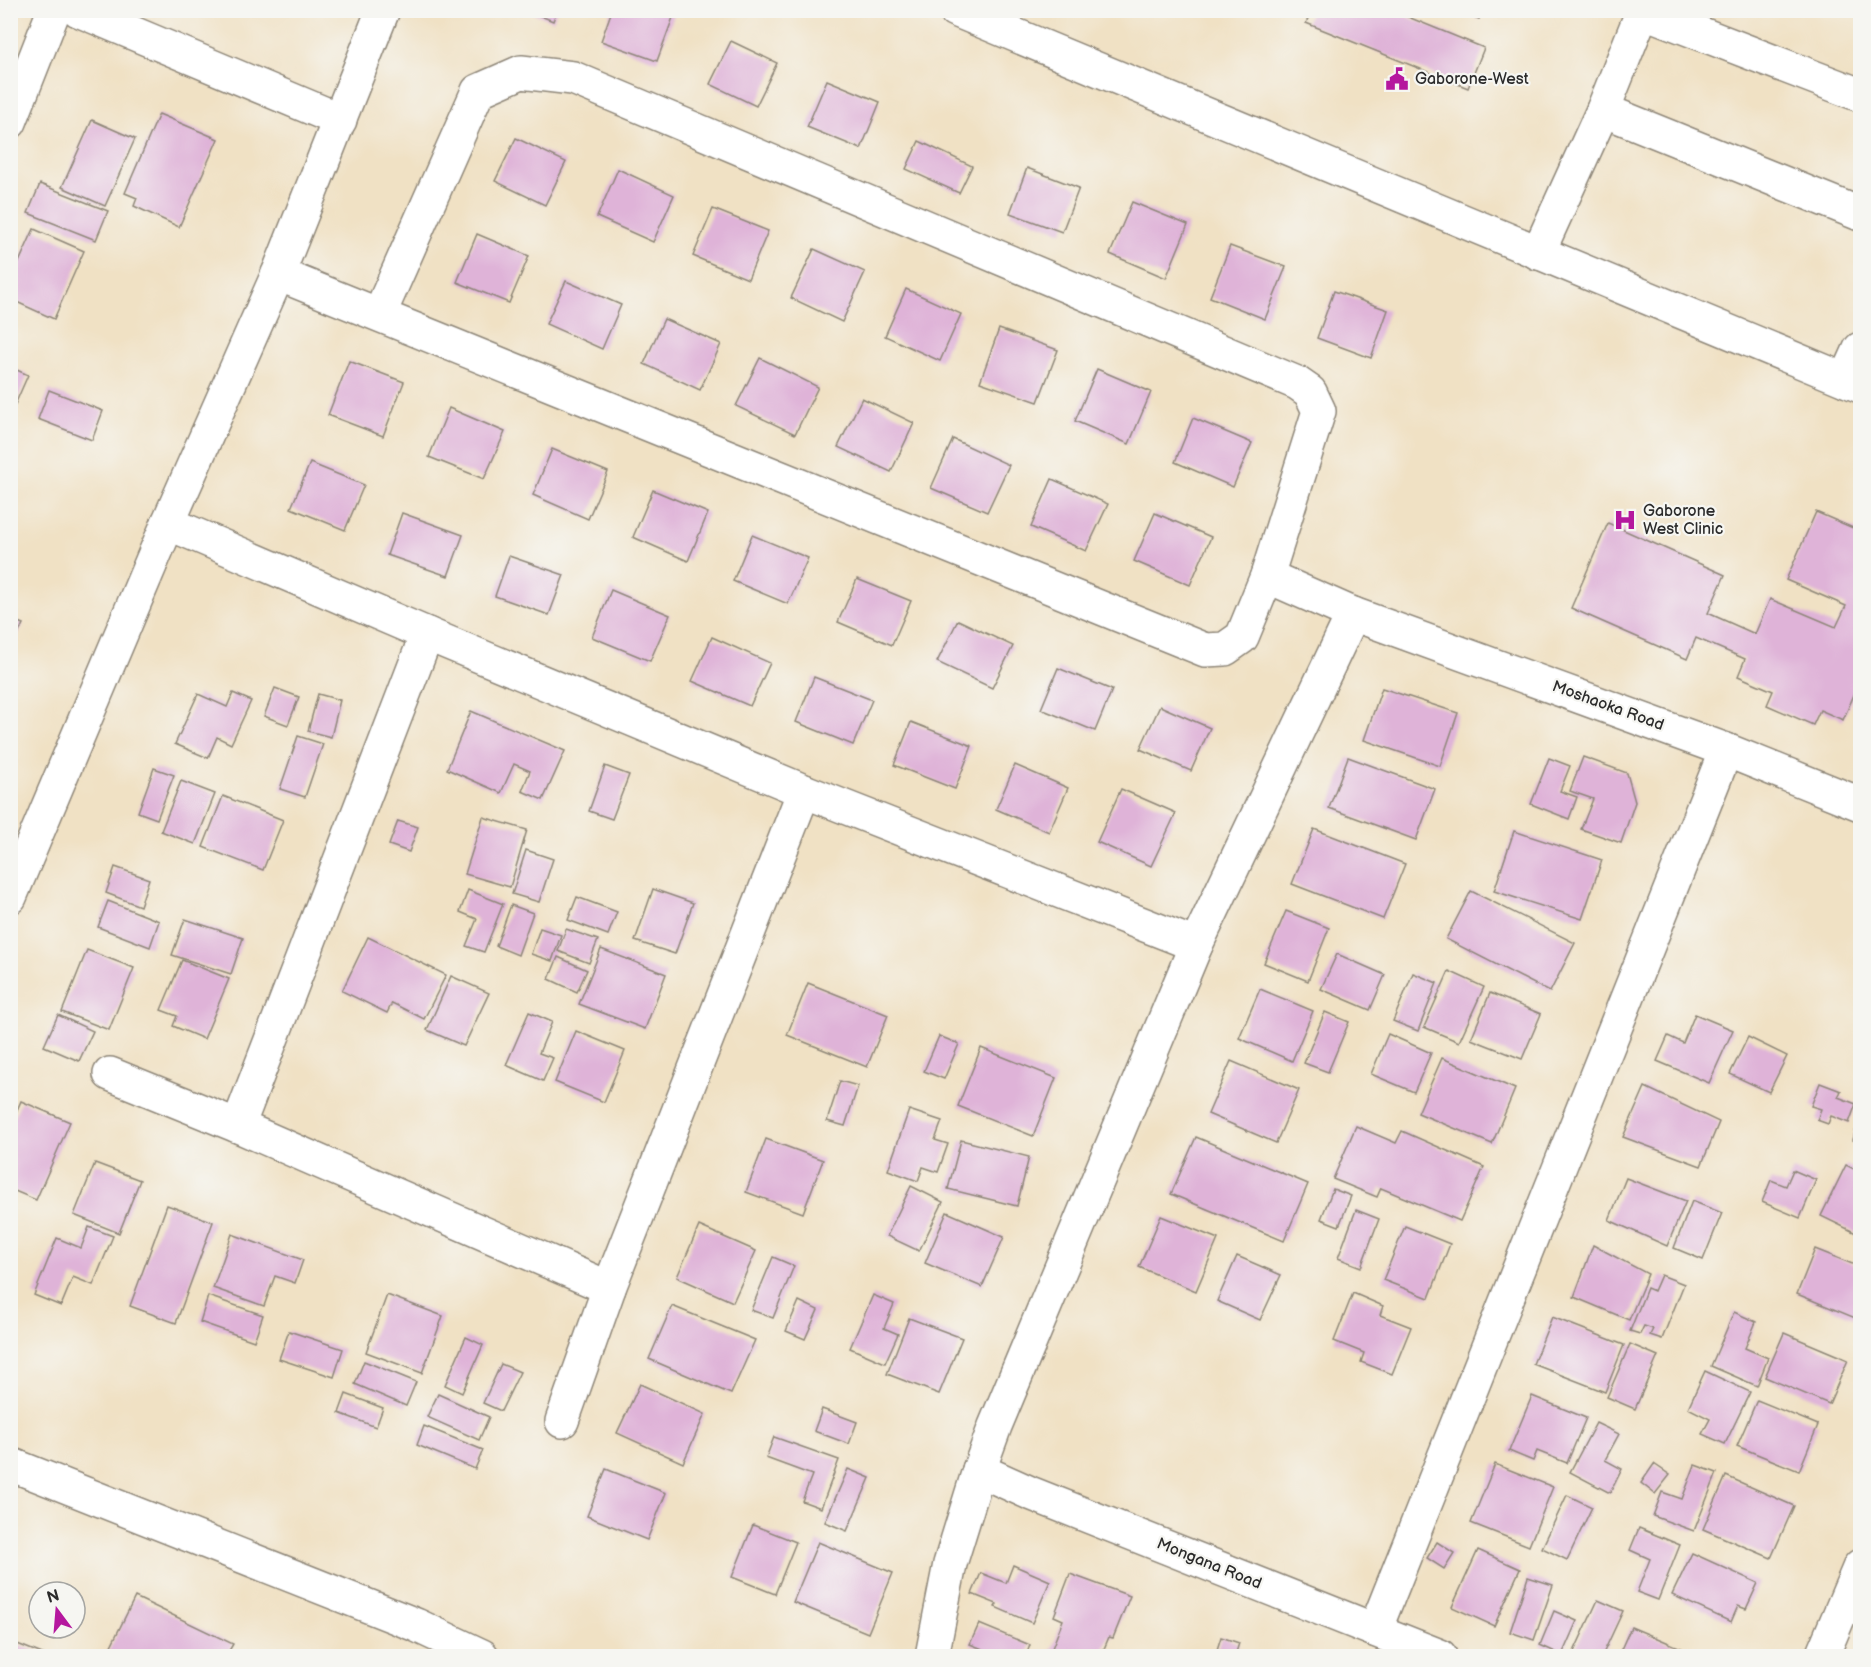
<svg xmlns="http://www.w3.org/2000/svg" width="1871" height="1667" viewBox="0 0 1871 1667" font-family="'Balsamiq Sans',sans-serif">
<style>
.building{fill:#dfb3d8}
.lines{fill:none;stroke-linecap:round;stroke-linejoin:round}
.minor-casing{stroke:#8e8678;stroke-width:36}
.minor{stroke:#fff;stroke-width:33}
.labels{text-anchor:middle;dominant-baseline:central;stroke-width:4.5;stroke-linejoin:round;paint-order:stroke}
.poi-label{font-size:16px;fill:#2b2b2b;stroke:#f6f6f2;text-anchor:start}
.street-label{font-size:16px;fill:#2b2b2b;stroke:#f6f6f2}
</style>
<rect width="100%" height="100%" fill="#f6f6f2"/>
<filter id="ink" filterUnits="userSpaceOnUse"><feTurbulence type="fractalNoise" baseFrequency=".0167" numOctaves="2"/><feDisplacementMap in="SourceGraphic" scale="12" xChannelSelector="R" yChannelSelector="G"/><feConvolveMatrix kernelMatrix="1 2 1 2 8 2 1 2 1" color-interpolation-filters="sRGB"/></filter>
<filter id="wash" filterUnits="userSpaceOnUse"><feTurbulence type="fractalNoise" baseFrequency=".008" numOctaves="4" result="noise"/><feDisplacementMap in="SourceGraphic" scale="24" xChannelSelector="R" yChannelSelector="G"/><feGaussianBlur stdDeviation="1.35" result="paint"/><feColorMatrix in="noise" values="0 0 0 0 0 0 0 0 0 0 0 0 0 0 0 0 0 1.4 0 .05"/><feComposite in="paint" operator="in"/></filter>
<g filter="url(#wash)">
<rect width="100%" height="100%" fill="#f0e1c4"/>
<g id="blocks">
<g class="building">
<path d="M526,10H557L553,21Z"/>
<path d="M612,10L675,12L657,61L601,41Z"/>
<path d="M1312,10H1391L1484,48L1468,88L1306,23Z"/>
<path d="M1456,10H1482L1479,19Z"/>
<path d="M731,41L777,63L756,106L710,84Z"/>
<path d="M827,80L880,102L861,149L807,127Z"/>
<path d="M159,114L218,139L179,227L134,206L137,198L125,193Z"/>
<path d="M92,120L135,139L105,206L62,187Z"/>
<path d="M516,138L566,162L545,205L495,181Z"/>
<path d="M919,141L972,166L959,193L906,169Z"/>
<path d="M1027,168L1079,188L1062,232L1010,213Z"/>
<path d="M618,169L674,195L653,242L597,217Z"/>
<path d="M40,184L108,211L96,240L28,213Z"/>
<path d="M1132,202L1188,225L1166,278L1110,254Z"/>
<path d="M713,209L768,231L748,279L693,256Z"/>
<path d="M34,229L84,251L54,319L10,299V282Z"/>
<path d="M477,234L529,256L509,303L457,282Z"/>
<path d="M1230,246L1286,267L1265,319L1210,297Z"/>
<path d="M814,249L865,272L842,322L791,298Z"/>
<path d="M566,281L621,305L602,349L546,324Z"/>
<path d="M906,289L961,314L940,361L885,336Z"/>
<path d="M1334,291L1388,310L1371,358L1317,338Z"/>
<path d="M664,319L721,344L700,390L644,364Z"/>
<path d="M999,329L1058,350L1038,402L980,382Z"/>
<path d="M760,358L818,387L795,434L736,406Z"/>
<path d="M349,361L404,382L383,436L328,415Z"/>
<path d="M10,367L28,375L10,416Z"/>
<path d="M1097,369L1151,392L1129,444L1075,421Z"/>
<path d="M49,390L103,411L92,440L38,419Z"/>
<path d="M862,398L914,423L891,472L838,447Z"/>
<path d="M449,408L505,432L484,479L429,457Z"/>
<path d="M1193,418L1252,443L1233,487L1175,462Z"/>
<path d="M953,439L1009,465L987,512L931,488Z"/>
<path d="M552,449L608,472L588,519L533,495Z"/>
<path d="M310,463L364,485L345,530L291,508Z"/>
<path d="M1052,479L1108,504L1086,551L1031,527Z"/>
<path d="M653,490L708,513L688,561L633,537Z"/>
<path d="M1816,512L1860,531V681L1843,720L1820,710L1813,725L1767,705L1773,691L1738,676L1745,659L1696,638L1687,659L1571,608L1608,523L1725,575L1708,613L1755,634L1770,599L1836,627L1846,606L1786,580Z"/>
<path d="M402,513L463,535L448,576L387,555Z"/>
<path d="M1155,513L1211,537L1190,585L1134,561Z"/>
<path d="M752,535L808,558L788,604L733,581Z"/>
<path d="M509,556L564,575L549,615L495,596Z"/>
<path d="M857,579L911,601L892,645L838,622Z"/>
<path d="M611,590L670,615L650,661L592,637Z"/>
<path d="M10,619L23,624L10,651Z"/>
<path d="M958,620L1013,646L992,688L937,662Z"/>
<path d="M712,637L770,663L750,706L692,681Z"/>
<path d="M1058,668L1112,690L1095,731L1041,709Z"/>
<path d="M814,677L872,700L853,745L796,722Z"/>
<path d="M275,688L299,697L288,725L264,716Z"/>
<path d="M1382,688L1458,713L1440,766L1364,740Z"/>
<path d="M233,693L251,701L231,744L217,737L208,758L175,744L198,694L227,707Z"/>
<path d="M318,694L340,700L331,737L308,731Z"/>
<path d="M1160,706L1210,728L1191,771L1140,749Z"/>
<path d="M471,711L565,751L543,800L522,791L530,771L514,764L501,793L447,769Z"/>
<path d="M911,722L972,746L955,789L894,765Z"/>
<path d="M298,736L323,744L305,797L280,789Z"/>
<path d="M1348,757L1435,789L1416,840L1329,808Z"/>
<path d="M1583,757L1627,773L1635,802L1621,843L1581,829L1593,799L1570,791Z"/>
<path d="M1549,758L1570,766L1560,791L1577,797L1569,819L1531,804Z"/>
<path d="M1015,765L1068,788L1049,832L996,809Z"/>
<path d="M605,766L629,775L612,819L589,811Z"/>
<path d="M154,768L174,775L157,819L138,812Z"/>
<path d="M181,781L215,794L195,844L161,831Z"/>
<path d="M1121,789L1176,813L1151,866L1097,842Z"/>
<path d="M223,796L283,820L263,870L203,847Z"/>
<path d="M483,817L527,830L510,887L465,874Z"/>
<path d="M398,821L418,827L409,852L389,845Z"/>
<path d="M1314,829L1405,864L1383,919L1292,884Z"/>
<path d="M1514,831L1602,860L1582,919L1494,891Z"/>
<path d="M526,850L553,859L539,902L512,894Z"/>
<path d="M115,867L149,879L140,906L106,893Z"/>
<path d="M653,889L693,903L675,954L635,941Z"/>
<path d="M468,890L503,904L484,952L466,946L477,919L460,912Z"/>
<path d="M1471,891L1575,943L1550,992L1446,939Z"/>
<path d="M577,897L617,912L608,935L568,920Z"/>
<path d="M108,901L159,921L150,947L98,927Z"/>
<path d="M511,905L533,913L518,955L496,946Z"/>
<path d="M1286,911L1329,928L1308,981L1264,963Z"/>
<path d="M185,919L243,938L231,974L172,955Z"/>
<path d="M540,928L561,935L552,961L531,954Z"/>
<path d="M566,929L598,940L589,963L558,951Z"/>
<path d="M368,937L446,975L424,1019L392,1003L387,1013L342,991Z"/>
<path d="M601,949L666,974L645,1029L579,1004Z"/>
<path d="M87,950L134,968L109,1030L62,1012Z"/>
<path d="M1337,954L1385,975L1370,1010L1321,989Z"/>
<path d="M558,957L587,970L577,992L549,979Z"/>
<path d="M182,960L229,979L204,1039L173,1026L177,1016L161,1010Z"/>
<path d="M1449,971L1484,987L1459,1042L1424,1027Z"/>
<path d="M1413,973L1437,983L1418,1031L1393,1021Z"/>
<path d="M451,976L489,993L464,1046L427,1030Z"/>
<path d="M808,983L888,1015L867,1067L787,1035Z"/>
<path d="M1260,989L1313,1011L1292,1061L1239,1038Z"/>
<path d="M1490,993L1541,1014L1522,1059L1471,1039Z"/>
<path d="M529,1012L552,1022L539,1053L553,1058L543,1081L506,1065Z"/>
<path d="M1325,1012L1349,1022L1328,1072L1304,1063Z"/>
<path d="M1695,1014L1733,1030L1709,1083L1657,1061L1668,1036L1683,1043Z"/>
<path d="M58,1015L93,1031L79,1061L44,1046Z"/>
<path d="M576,1031L625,1051L604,1102L555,1082Z"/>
<path d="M1388,1034L1431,1053L1414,1092L1371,1074Z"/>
<path d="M939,1036L959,1044L944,1079L924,1071Z"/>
<path d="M1748,1037L1787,1056L1769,1092L1730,1074Z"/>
<path d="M981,1048L1056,1078L1033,1136L958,1106Z"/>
<path d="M1442,1058L1515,1089L1492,1144L1418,1113Z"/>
<path d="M1231,1061L1299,1090L1276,1143L1208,1114Z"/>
<path d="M840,1081L858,1086L845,1126L827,1121Z"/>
<path d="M1820,1083L1841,1091L1838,1097L1856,1104L1849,1123L1831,1116L1828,1124L1817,1120L1821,1109L1811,1106Z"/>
<path d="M1645,1087L1719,1122L1701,1166L1623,1137Z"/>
<path d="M21,1101L70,1122L36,1200L10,1189V1126Z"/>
<path d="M909,1110L942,1121L935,1140L948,1144L938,1172L923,1167L918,1181L888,1170Z"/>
<path d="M1860,1114V1143L1853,1140Z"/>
<path d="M1356,1126L1396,1143L1402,1131L1484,1167L1460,1221L1381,1188L1377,1197L1333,1179Z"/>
<path d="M1196,1137L1308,1184L1284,1241L1171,1194Z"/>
<path d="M766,1139L823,1160L803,1213L746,1192Z"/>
<path d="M961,1140L1029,1157L1017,1206L948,1189Z"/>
<path d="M95,1163L140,1180L119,1233L74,1215Z"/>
<path d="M1846,1165L1860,1172V1235L1821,1216Z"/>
<path d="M1793,1170L1816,1180L1800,1218L1762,1202L1771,1180L1786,1186Z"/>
<path d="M1626,1178L1686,1201L1667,1246L1609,1220Z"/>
<path d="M911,1186L943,1202L919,1251L887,1236Z"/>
<path d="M1333,1189L1351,1196L1339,1226L1321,1219Z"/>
<path d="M1692,1201L1722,1213L1703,1260L1674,1248Z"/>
<path d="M167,1205L213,1222L176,1323L130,1306Z"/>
<path d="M1356,1210L1379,1219L1361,1267L1338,1258Z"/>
<path d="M947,1212L1004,1237L982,1287L925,1263Z"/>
<path d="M1161,1216L1218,1239L1196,1291L1139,1267Z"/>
<path d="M699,1226L756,1251L733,1302L677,1277Z"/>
<path d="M1405,1226L1450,1244L1429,1298L1383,1280Z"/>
<path d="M89,1227L113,1236L93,1285L73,1277L61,1306L34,1295L57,1238L81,1248Z"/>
<path d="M232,1234L303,1260L295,1283L275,1276L264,1306L213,1288Z"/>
<path d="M1593,1245L1648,1274L1629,1320L1574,1297Z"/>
<path d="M1815,1249L1860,1267V1320L1797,1294Z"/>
<path d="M1237,1256L1281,1275L1260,1320L1217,1301Z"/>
<path d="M773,1257L794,1266L773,1318L751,1310Z"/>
<path d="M1661,1275L1684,1284L1662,1339L1650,1335L1653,1329L1644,1326L1640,1334L1630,1331L1647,1288L1654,1291Z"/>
<path d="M1353,1293L1383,1306L1380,1315L1411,1327L1392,1374L1361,1362L1364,1353L1334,1341Z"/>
<path d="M387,1295L443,1316L422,1373L366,1352Z"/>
<path d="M873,1295L894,1304L884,1328L898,1334L885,1363L850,1348Z"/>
<path d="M208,1296L263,1315L254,1341L200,1322Z"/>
<path d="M799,1301L818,1310L805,1339L786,1331Z"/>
<path d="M672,1306L755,1340L731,1394L649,1359Z"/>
<path d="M1734,1312L1756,1322L1745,1348L1768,1358L1757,1386L1711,1366Z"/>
<path d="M1552,1317L1624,1345L1605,1392L1533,1364Z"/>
<path d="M909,1318L962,1338L939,1394L887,1374Z"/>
<path d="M289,1331L343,1349L334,1377L279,1359Z"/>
<path d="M1784,1333L1848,1360L1829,1404L1765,1377Z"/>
<path d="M466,1337L483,1345L462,1393L445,1385Z"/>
<path d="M1630,1344L1658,1356L1635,1409L1607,1397Z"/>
<path d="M364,1361L416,1382L406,1406L355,1384Z"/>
<path d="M501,1364L520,1372L501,1411L483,1403Z"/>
<path d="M1705,1371L1750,1392L1725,1444L1702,1434L1710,1419L1688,1408Z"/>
<path d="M640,1384L705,1414L683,1463L617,1433Z"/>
<path d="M346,1394L383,1408L376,1427L339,1413Z"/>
<path d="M438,1394L489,1417L479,1440L427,1417Z"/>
<path d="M1532,1396L1586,1418L1567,1463L1537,1451L1533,1461L1509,1451Z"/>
<path d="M1757,1400L1818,1425L1799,1471L1737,1446Z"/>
<path d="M822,1409L857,1422L849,1444L814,1431Z"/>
<path d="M1596,1423L1619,1434L1605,1460L1622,1469L1610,1493L1570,1472Z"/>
<path d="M424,1426L483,1450L475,1469L417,1445Z"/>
<path d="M774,1437L839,1460L821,1508L802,1501L812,1475L766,1458Z"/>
<path d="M1495,1464L1553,1487L1529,1546L1471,1523Z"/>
<path d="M1654,1464L1670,1475L1655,1494L1641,1483Z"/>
<path d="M1695,1465L1717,1473L1694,1531L1653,1516L1662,1492L1682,1499Z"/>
<path d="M606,1469L666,1493L647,1540L587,1516Z"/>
<path d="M848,1469L870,1478L847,1531L825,1522Z"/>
<path d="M1726,1476L1794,1506L1771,1558L1703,1529Z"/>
<path d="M1567,1495L1592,1507L1567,1560L1542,1548Z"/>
<path d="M753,1525L796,1542L775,1594L732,1577Z"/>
<path d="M1639,1528L1680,1545L1658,1600L1637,1592L1650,1559L1630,1550Z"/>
<path d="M818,1542L893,1573L868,1633L793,1602Z"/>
<path d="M1437,1542L1454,1553L1444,1569L1427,1558Z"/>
<path d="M1478,1550L1520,1569L1494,1626L1452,1607Z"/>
<path d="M1692,1553L1758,1583L1746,1609L1738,1606L1731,1622L1672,1595Z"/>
<path d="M1013,1565L1050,1581L1032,1623L995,1607L997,1604L972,1594L981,1573L1006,1583Z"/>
<path d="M1070,1574L1130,1596L1113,1638L1109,1637L1101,1656H1049L1063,1620L1054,1616Z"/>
<path d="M1528,1577L1553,1585L1534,1640L1510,1632Z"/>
<path d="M135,1597L233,1644L226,1656H116L108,1652Z"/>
<path d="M1598,1600L1623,1611L1602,1656H1572Z"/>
<path d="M1554,1611L1577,1621L1562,1655L1540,1645Z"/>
<path d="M979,1624L1030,1645L1026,1656H1000L970,1644Z"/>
<path d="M1631,1627L1700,1656H1618Z"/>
<path d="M1221,1637L1239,1643L1235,1656H1215Z"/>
<path d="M15,1643L47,1656H10Z"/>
</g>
</g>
</g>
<g filter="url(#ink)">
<use href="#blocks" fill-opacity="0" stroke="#8e8678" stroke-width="1.5"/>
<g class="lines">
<g class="minor-casing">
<g id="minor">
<path d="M78,10L340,120"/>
<path d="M955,10L1860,386"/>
<path d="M1642,11L1860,95"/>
<path d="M1603,110L1860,214"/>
<path d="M10,122L54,10"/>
<path d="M1538,253L1603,110L1643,10"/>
<path d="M278,274L1205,650L1225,649L1242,637L1267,576L1319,411L1310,392L1297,383L573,78L521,72L478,91L379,315"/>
<path d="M1846,380L1860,349"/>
<path d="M168,523L427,634L804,791L1196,945"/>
<path d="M1267,576L1353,614L1726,750L1860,804"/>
<path d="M10,897L168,523L278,274L383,10"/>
<path d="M110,1074L238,1126L609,1288"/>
<path d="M238,1126L427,634"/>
<path d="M562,1421L609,1288L804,791"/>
<path d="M10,1464L416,1625L482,1656"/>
<path d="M979,1470L1030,1493L1440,1656"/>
<path d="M1375,1630L1726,750"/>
<path d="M932,1656L950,1564L979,1470L995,1426L1196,945L1353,614"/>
<path d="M1822,1656L1860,1566"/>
</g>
</g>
<use href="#minor" class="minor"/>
</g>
</g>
<defs>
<g id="civic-bare" transform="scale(1.8)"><path d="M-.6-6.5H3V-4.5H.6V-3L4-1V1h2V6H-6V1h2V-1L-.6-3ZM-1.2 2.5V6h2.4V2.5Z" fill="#b5179e" stroke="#f6f6f2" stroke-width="2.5" paint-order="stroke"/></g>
<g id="hospital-bare" transform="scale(1.8)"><path d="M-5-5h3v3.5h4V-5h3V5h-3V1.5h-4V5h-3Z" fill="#b5179e" stroke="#f6f6f2" stroke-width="2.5" paint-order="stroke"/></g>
</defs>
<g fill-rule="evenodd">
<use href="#civic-bare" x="1397" y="79"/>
<use href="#hospital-bare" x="1625" y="520"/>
</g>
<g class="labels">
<g class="poi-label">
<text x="1415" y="79">Gaborone-West</text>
<text x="1643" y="511">Gaborone<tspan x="1643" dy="18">West Clinic</tspan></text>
</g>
<g class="street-label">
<text transform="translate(1608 706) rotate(20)">Moshaoka Road</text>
<text transform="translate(1209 1564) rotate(22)">Mongana Road</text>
</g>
</g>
<rect width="1871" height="1667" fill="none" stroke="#f6f6f2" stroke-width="36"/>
<g transform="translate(57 1610) rotate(344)"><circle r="28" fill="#f6f6f2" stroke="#a5a5a2" stroke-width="1.5"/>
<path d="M0-4.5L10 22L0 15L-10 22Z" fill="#b5179e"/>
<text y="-9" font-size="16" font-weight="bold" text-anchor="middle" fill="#2b2b2b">N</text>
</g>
</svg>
